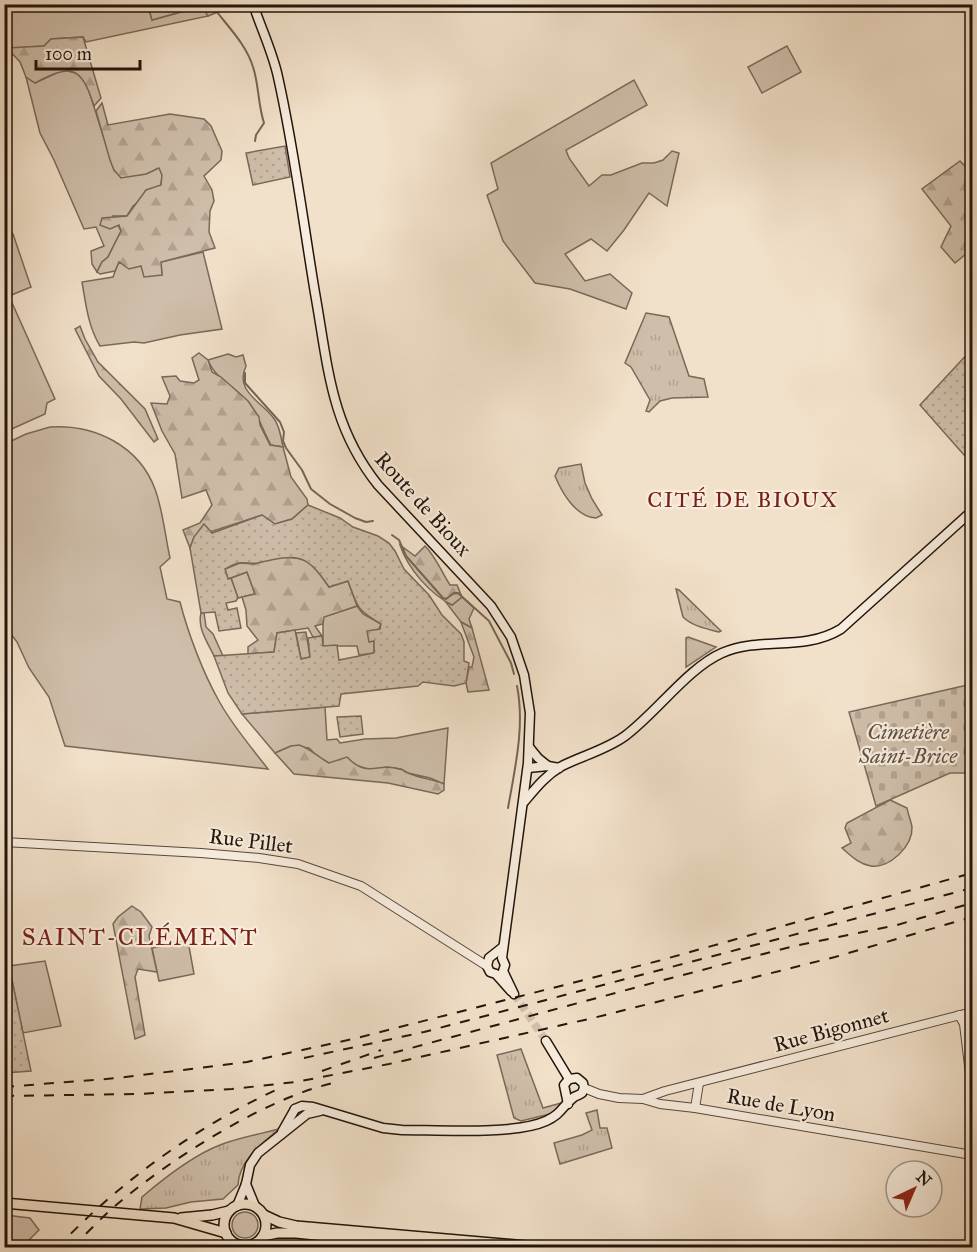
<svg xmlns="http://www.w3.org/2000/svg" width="977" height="1252" viewBox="0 0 977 1252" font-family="'IM FELL Great Primer',serif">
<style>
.grass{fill:#cfbeaa;stroke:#79695a;stroke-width:1.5}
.forest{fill:url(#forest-firs);stroke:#79695a;stroke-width:1.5}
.cemetery{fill:url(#cemetery-stones);stroke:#79695a;stroke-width:1.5}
.park{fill:url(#park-tufts);stroke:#79695a;stroke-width:1.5}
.garden{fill:url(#garden-dots);stroke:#79695a;stroke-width:1.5}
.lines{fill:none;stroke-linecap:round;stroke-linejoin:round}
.stream{stroke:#756557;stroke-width:2}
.secondary-tunnel{stroke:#d3c2ad;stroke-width:8;stroke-dasharray:8 4;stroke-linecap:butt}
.tertiary-casing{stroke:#57473b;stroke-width:10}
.secondary-casing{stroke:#23140b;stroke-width:11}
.primary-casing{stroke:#23140b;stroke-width:12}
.tertiary{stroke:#f7ecdd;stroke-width:8}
.secondary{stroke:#f7ecdd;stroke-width:8}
.primary{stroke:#f2e1ca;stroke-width:9}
.rail{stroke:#23140b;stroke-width:2;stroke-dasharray:10 10;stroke-linecap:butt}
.labels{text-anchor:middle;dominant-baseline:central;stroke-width:4.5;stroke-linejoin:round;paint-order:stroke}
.street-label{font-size:21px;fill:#23140b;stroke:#f7ecdd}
.park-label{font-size:21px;font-style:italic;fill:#5f5043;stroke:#f7ecdd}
.neighbourhood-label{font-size:22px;letter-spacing:1.5px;fill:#7a1f14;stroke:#f7ecdd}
.quarter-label{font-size:24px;letter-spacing:1.5px;fill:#7a1f14;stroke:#f7ecdd}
</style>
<defs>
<pattern id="forest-firs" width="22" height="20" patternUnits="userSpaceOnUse" patternTransform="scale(1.5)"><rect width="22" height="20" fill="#cfbeaa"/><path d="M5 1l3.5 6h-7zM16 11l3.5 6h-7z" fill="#b1a291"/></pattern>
<pattern id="cemetery-stones" width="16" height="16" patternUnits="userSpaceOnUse" patternTransform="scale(1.5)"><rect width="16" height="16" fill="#cfbeaa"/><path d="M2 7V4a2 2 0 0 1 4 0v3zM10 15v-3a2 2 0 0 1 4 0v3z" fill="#b1a291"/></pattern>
<pattern id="park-tufts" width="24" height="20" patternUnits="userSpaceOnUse" patternTransform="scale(1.5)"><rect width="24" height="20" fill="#cfbeaa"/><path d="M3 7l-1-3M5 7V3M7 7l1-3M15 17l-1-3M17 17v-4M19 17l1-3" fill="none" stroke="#b1a291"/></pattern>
<pattern id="garden-dots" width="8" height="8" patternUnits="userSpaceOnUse" patternTransform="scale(1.5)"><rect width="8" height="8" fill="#cfbeaa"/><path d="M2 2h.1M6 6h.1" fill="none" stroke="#b1a291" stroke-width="1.8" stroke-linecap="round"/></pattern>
</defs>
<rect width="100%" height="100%" fill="#f2e1ca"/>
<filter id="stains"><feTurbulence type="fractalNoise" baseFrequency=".00333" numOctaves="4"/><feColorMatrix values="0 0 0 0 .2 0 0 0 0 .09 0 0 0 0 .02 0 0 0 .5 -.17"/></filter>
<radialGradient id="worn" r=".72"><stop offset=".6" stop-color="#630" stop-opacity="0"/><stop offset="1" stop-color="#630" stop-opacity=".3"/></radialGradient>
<g class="grass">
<path d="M4,5H148L152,20L203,6L208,16L86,42L83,37L51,39L44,46L5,49Z"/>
<path d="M787,46L801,72L762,93L748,67Z"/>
<path d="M63,70L76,73L83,78L89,91L114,170L121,177L146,174L159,167L162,175L161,185L133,206L127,216H113L121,231L108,257L102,262L97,272L92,264L91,251L104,246L96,227L84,229L54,160L40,133L26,77L35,83Z"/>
<path d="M634,80L647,105L566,150L569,158L589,186L602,175H611L642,163H654L663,160L672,151L679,153L667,206L649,193L624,230L607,251L591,239L565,254L585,281L610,274L632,293L626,309L570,289L535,283L503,241L487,195L498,189L491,163Z"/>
<path d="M5,229L13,234L31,287L9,296L55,399L47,403L45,414L5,432Z"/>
<path d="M203,252L222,329L180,335L144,343L134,342L100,346C88,326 86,305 82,282L113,277L119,261L141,266L162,275L161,262Z"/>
<path d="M228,354L236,357L243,355L246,366C234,392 262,401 275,420C280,428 281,437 283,447L271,445C263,431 259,416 249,403C236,387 215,379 208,360Z"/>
<path d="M50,427C95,424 139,446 155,489C163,511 165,535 170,558L160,567L167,599L180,602C188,633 203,673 219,701C232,725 251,747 268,769L65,746L49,697L29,668L17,642L11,634L4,631L5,444L26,434Z"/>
<path d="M247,572L255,594L238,598L231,578Z"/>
<path d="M462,597L474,608L469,619L472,628L461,622L445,601L452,605Z"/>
<path d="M357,606L363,614L381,624L374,641V653L359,655L357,646H323V617Z"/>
<path d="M201,613H204L206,627L213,634L223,656H214C208,643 197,628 201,613Z"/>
<path d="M325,707L327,740L337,739L340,743L365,739L396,738L448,728L444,784L430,778L408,773L401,769L387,767L371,770L355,765L329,763L318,757L309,748L291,746L275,753L242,714Z"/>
<path d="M188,941L194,974L159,981L152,948Z"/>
<path d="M45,961L61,1026L23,1033L9,966Z"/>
<circle cx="245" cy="1225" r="13"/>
<path d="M5,1215L30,1218L39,1230L22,1247H5Z"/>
</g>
<g class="forest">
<path d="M83,37L101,98L94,106C81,65 71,64 35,83L26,77L20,62L7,48L44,46L51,39Z"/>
<path d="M102,103L108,125L170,114L204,119L211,126L222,151L221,160L204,176L212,190L214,201L210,211L209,232L215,248L161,262L162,275L144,277L141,266L129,269L119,262L115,271L100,274L97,272L102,262L108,257L121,231L119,225L110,229L100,225L102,218L127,216L146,190L161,185L162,175L159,168L146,174L121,178L114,170L110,160L96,111Z"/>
<path d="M960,161L972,173V249L955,263L941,247L951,226L922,189Z"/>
<path d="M80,326L85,339L98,362L145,409L158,439L154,442L121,399L99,376L75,329Z"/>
<path d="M199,353L208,360L212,372L221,377L248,401L259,417L260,425L270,445L283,447L291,477L307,499L308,505L292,519L275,524L262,515L194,537L190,548L183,530L200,523L212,505L206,490L182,498L175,454L162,431L151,403L167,404L170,396L162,377L176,376L180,381L194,383L199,380L192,358Z"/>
<path d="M400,545L415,556L425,546C436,557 441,571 450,585H457L462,597L452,605C430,594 408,569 400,545Z"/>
<path d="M278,557C309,557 312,562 329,587L348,581L357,606L324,617L323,624L315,626L322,636L313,637L308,628L277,633L274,652L248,654V647L258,640L247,626L246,610L242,597L255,594L247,572L228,579L225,569L240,563L254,564Z"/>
<path d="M461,622L472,628L489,690L468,692L466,683L469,667H472L474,657Z"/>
<path d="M306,632L310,657L301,659L296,633Z"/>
<path d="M299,745C311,749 318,757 329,763L347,757C368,779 377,762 399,769C408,771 400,770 408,773C419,778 432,779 444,784V790L438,794L388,783L294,774L275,753L291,746Z"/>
<path d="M890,800L907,808C908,814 911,821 912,827C913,846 889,869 871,866C859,864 851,856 842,848L851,843L845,828L847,823Z"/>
<path d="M132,906L141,912L152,927L149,936L157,972L138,969L135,977L145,1035L135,1039L113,924L118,917Z"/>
</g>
<path class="cemetery" d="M972,684V773H950L876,806L849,712Z"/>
<g class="park">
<path d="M148,5V4L235,5L208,16L202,6L152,20Z"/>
<path d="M646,313L669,317L689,376L704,379L708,397L672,398L660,401L649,412L646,411L650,400L631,367L625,363Z"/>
<path d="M581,464L585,483L592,499L602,515L596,518C576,517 562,493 555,476L559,468Z"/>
<path d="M676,589L679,590L721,631L719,632C707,629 692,626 683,617Z"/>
<path d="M688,637L716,647L686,667V638Z"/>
<path d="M521,1049L543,1108L561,1103L554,1113L521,1121L514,1118L497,1055Z"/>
<path d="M597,1110L600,1128H607L612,1148L560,1164L554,1143L582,1135L592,1130L586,1113Z"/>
<path d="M279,1129C262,1144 239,1160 238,1185L223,1199L191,1202L166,1208L140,1209L142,1197C163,1179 194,1155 220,1145C238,1138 260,1134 279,1129Z"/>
</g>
<g class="garden">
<path d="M285,146L290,177L253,185L246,153Z"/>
<path d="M972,349V464L920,405Z"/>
<path d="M308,505L340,518L353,527L378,536L389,543L395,551L404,569L429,595L442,615L461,634L464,642V661L469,663L466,683L454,686L423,682L418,686L341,694L339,706L242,714L228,693L214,656L274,652L277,633L295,630L301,659L310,657L308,638L322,636L323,646L337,645L339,660L374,653V641L369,642L367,631L380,629L381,624C356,609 358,608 348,581L329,587C305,552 298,554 257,563C251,564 245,562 238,563C234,564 229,567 225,569L228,579L231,578L238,598L236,601L226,603L228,610L237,608L241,628L219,631L215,612L201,613L190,548L194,537L204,524L212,533L262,515L275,524L292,519Z"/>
<path d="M361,716L363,734L340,737L337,717Z"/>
<path d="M9,966L31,1071L5,1073L4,967Z"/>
</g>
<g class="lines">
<g class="stream">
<path d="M211,4C225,24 246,43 253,67C259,85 258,105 264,123L256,135L255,141"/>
<path d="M245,373V383L280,422L284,432L283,441L286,448L302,470L311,489L330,504L355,518L366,522L373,521"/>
<path d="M392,535L399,540L406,556L443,598L446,599L454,593H458L489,621L511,663L514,674"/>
<path d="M508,808C515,768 525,726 517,686"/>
</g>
<path class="secondary-tunnel" d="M514,994L546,1041"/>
<g class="tertiary-casing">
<g id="tertiary">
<path d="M4,842L201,853L259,858L298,864L361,886L487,966"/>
<path d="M959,1015L964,1024L972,1091"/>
<path d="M584,1088L599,1094L619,1098L643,1099L660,1104L695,1108L972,1155"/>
<path d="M643,1099L665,1091L972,1012"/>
<path d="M695,1108L699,1083"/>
</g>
</g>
<g class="secondary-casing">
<g id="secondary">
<path d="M253,4C261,28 273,53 278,77C294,148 303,221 315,293C328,365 330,425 378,485L491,606L511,637L524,675L530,713L528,763L502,958L505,965L503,971L514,994"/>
<path d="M529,747L538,758L548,766"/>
<path d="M528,768L548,766L559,768"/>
<path d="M524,802C535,789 545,776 560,767C581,756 606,750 625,736C657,712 688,668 722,653C761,636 803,652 841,629L972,511"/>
<path d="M503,947L489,958L487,966L490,972L496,974L511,991"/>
<path d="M546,1041L569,1079"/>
<path d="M568,1104L564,1085L569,1079"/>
<path d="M295,1109L302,1106L313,1107L383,1128L402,1130C438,1130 515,1135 546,1121C562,1114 562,1106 574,1097C576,1096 579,1095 582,1093L584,1088L583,1083L577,1078L569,1079"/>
<path d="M282,1132L295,1109"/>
<path d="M246,1184L255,1206"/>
<path d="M237,1206L246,1184L250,1165L258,1153L307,1114L320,1111"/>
</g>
</g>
<g class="primary-casing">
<g id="primary">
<path d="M4,1203L174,1218L226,1233"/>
<circle cx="245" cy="1225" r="21"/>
<path d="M264,1215L279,1222L296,1226L550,1248"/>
<path d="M181,1218L212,1215L229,1211"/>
<path d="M263,1236L277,1233H296L444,1248"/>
</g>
</g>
<use href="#tertiary" class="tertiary"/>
<use href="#secondary" class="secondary"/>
<use href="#primary" class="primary"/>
<g class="rail">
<path d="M304,1058L424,1032L972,888"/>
<path d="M374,1058L660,981L794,946L897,925L972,903"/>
<path d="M322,1071L381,1050"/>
<path d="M4,1087L118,1078L247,1062L353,1039L658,961L972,873"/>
<path d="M4,1096L137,1094L232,1089L296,1082L389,1064L593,1018L835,957L972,917"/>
<path d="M57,1248C118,1183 196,1127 276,1090"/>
<path d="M72,1248C86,1234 100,1219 115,1206C169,1160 264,1099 333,1083"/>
</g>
</g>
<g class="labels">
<g class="street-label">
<text transform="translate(423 504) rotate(48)">Route de Bioux</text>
<text transform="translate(251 841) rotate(7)">Rue Pillet</text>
<text transform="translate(831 1030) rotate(-15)">Rue Bigonnet</text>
<text transform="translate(781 1105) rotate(10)">Rue de Lyon</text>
</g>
<g class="park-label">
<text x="908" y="732">Cimetière<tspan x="908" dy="24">Saint-Brice</tspan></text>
</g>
<g class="neighbourhood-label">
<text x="743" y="499">CITÉ DE BIOUX</text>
</g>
<g class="quarter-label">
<text x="140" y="937">SAINT-CLÉMENT</text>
</g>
</g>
<rect width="977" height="1252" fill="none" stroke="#f2e1ca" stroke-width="24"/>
<rect x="6" y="6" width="965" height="1240" fill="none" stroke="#23140b" stroke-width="3"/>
<rect x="12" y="12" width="953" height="1228" fill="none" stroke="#23140b" stroke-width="1.5"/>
<g transform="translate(914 1189) rotate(44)"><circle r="28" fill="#f7ecdd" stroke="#a29689" stroke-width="1.5"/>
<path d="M0-4.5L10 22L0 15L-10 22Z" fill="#8f2418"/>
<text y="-9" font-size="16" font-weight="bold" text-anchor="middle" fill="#23140b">N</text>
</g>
<path d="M36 60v9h104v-9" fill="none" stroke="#23140b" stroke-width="3"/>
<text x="45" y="60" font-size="18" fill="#23140b" stroke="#f7ecdd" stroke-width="4.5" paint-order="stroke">100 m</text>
<rect width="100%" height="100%" filter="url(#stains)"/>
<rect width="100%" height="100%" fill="url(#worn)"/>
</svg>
